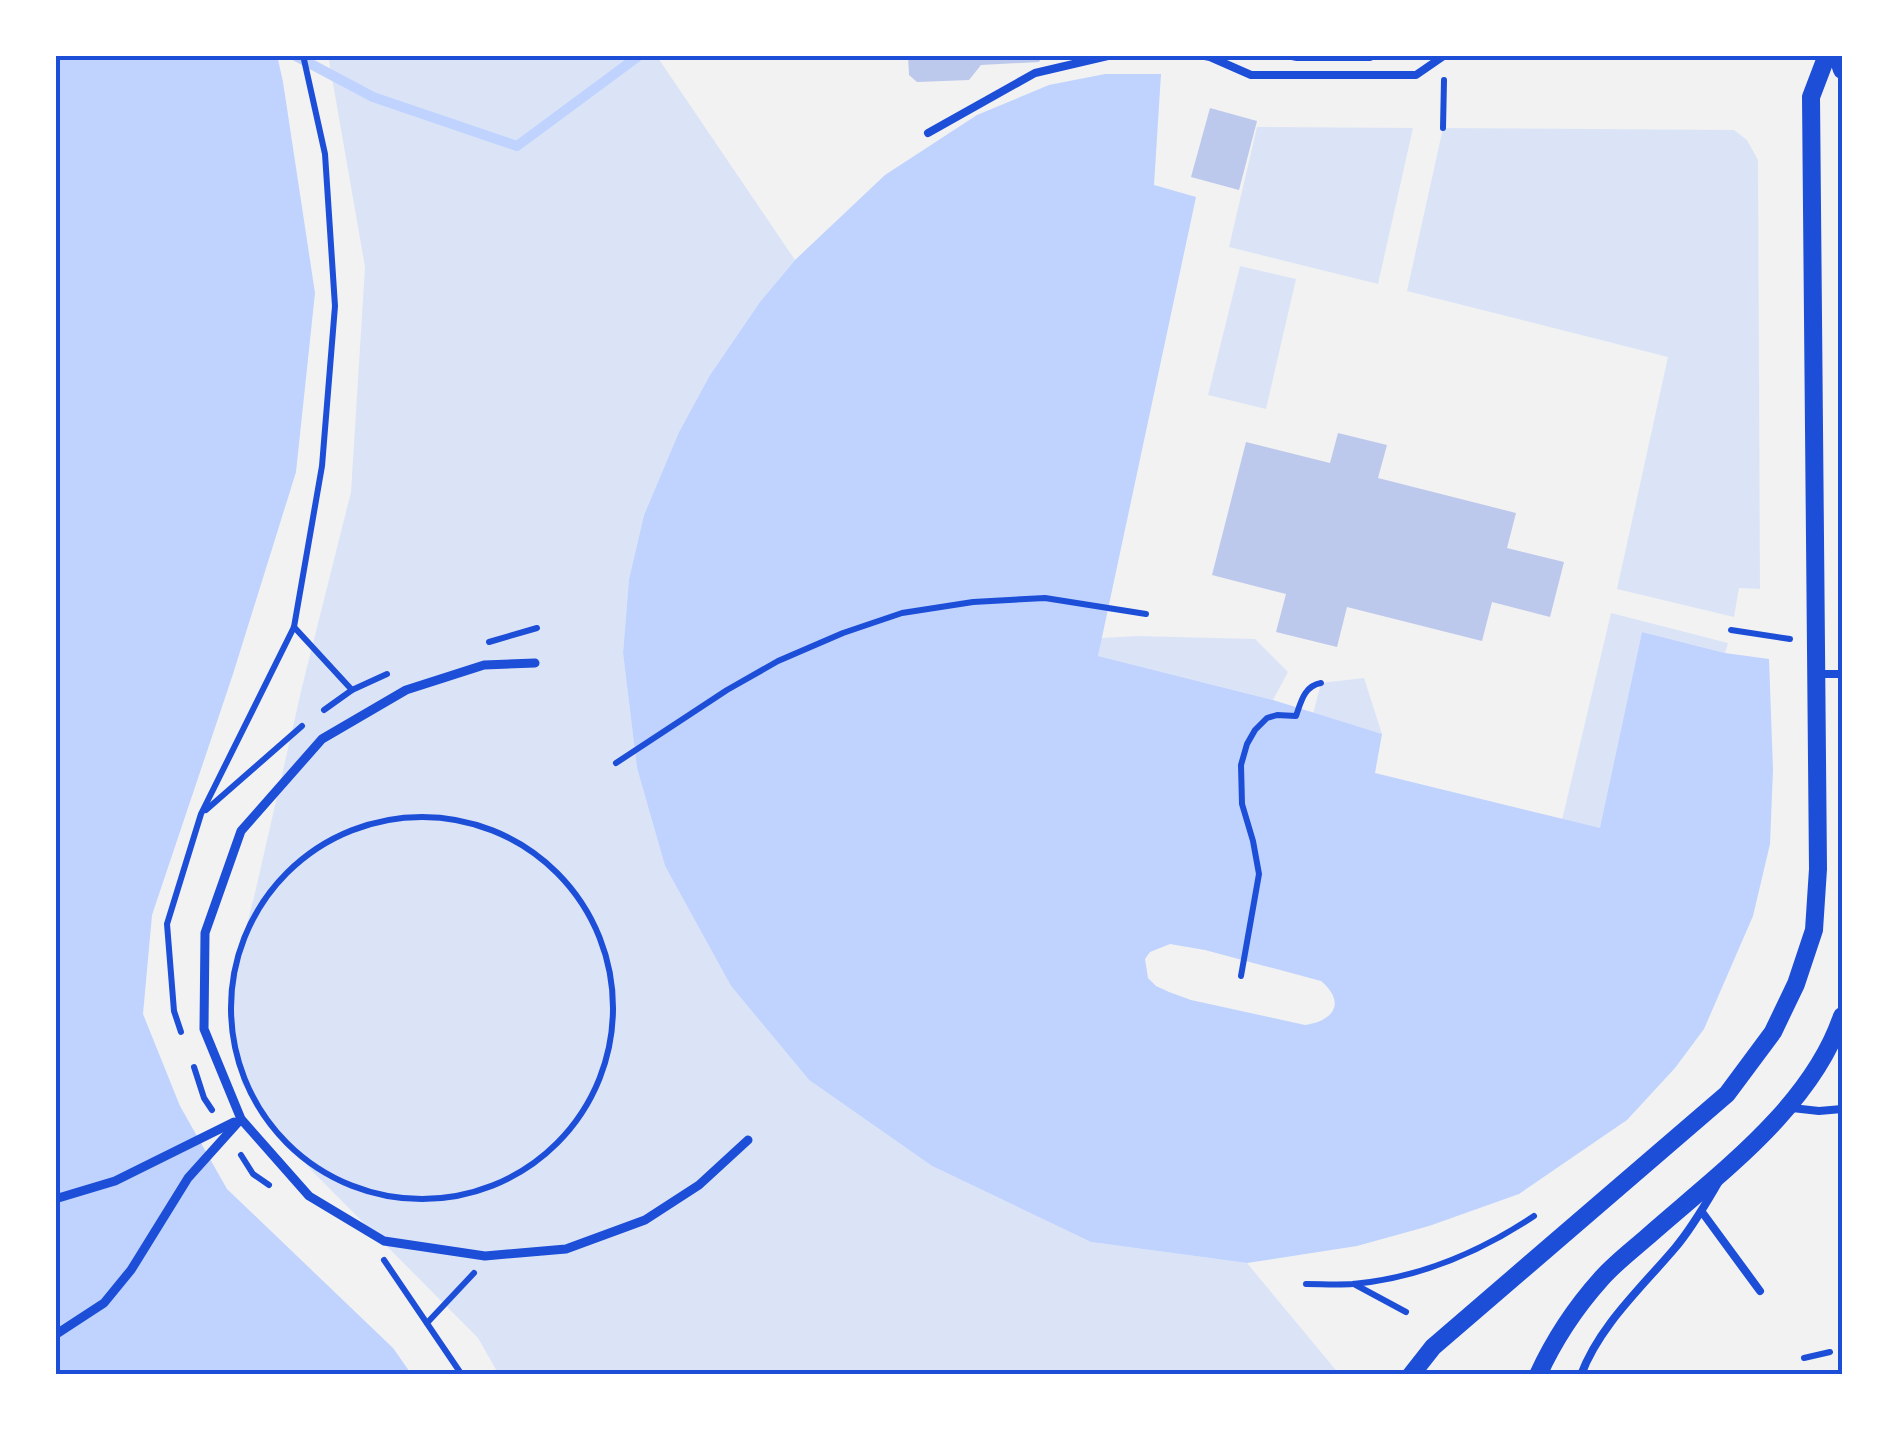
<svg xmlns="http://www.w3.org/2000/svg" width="1897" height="1430" viewBox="0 0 1897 1430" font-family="'Fira Sans',sans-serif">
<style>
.green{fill:#dbe4f7}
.water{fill:#bfd3fe;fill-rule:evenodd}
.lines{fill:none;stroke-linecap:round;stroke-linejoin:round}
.stream{stroke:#bfd3fe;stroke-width:10}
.building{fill:#bdc9ec}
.path{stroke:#1d4ed8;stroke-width:6}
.service{stroke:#1d4ed8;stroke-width:8}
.pedestrian{stroke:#1d4ed8;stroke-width:9}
.tertiary{stroke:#1d4ed8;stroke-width:18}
.neatline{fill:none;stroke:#1d4ed8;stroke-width:4}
</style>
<rect width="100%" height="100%" fill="#f2f2f2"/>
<g class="green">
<path d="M328,55H656L795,260L760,302L710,375L679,432L644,515L629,579L623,653L637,768L665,866L731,986L809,1080L932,1166L1091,1242L1247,1263L1340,1375H499L478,1338L312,1171L242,1084L228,998L255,893L302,687L351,492L365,267Z"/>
<path d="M1257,127L1413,128L1378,284L1229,247Z"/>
<path d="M1443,128L1734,130L1747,140L1758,160L1760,589L1739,588L1734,617L1617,589L1668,357L1407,291Z"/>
<path d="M1240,266L1296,279L1266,409L1208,395Z"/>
<path d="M1611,613L1728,643L1725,653L1642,632L1601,829L1562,820Z"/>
<path d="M1137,636L1255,639L1288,672L1273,700L1098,656L1101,638Z"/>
<path d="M1364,678L1382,734L1313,714L1321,683Z"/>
</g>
<g class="water">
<path d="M55,55H277L283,82L315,293L296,472L233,674L152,915L143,1014L180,1106L227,1189L393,1348L412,1375H55Z"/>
<path d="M1105,74H1161L1154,185L1196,197L1098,656L1273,700L1382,734L1375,773L1600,828L1642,632L1725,653L1769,659L1773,770L1770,844L1753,916L1704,1029L1675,1068L1627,1120L1519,1194L1429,1226L1357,1246L1247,1263L1091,1242L932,1166L809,1080L731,986L665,866L637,768L623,653L629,579L644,515L679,432L710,375L760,302L795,260L885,175L977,115L1049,85ZM1170,944L1205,950L1321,981C1347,1003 1333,1021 1305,1025L1191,1000L1169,992L1156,986L1148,978L1145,959L1150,952Z"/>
</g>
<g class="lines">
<path class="stream" d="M294,55L373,97L517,146L640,55"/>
</g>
<g class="building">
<path d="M908,55H1043L1039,62L981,65L969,80L917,82L909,75Z"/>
<path d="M1210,108L1257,121L1239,190L1191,177Z"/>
<path d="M1338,433L1387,445L1378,478L1516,513L1507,548L1564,562L1550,617L1492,602L1482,641L1347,607L1337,647L1276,632L1286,594L1212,575L1246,442L1330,463Z"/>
</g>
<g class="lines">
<g class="path">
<path d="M1443,128L1444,80"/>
<path d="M294,627L352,690"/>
<path d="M1731,630L1790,639"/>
<path d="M489,642L537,628"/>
<path d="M324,710L352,690L387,674"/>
<path d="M616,763L727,690L778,661L843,633L902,613L973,602L1045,598L1146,614"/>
<path d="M206,810L302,726"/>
<circle cx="422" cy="1008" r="191"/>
<path d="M1241,976L1259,874L1253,841L1242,804L1241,765L1247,744L1255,730L1267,718L1277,715L1296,716C1301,702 1304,686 1321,683"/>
<path d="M181,1032L174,1011L167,924L201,814L294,627L322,466L335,306L325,154L303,55"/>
<path d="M194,1067L204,1098L212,1110"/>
<path d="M241,1155L253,1174L269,1185"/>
<path d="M384,1260L462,1375"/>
<path d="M1306,1284C1321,1284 1337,1285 1353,1284C1419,1278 1480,1252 1534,1216"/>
<path d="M1354,1284L1406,1312"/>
<path d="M427,1323L474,1273"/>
<path d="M1804,1358L1830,1352"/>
</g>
<g class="service">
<path d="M1200,55L1210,57L1251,75H1416L1445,55"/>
<path d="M1287,55L1297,57H1370L1371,55"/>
<path d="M928,133L1035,73L1112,55"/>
<path d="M1817,674H1842"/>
<path d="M1792,1108L1819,1111L1842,1109"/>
<path d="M1702,1212L1760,1291"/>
<path d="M1581,1375C1599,1326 1642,1287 1675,1248C1692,1228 1705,1205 1718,1183"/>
</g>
<g class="pedestrian">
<path d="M535,663L484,665L406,690L322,739L241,831L205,933L204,1029L241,1119L309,1196L384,1241L485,1256L566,1249L645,1220L699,1185L748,1140"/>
<path d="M55,1199L115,1181L234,1122"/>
<path d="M55,1335L104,1303L131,1270L188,1178L241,1119"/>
</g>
<g class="tertiary">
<path d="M1837,55L1842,70"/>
<path d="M1411,1375L1433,1347L1727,1094L1773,1032L1796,984L1814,930L1818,869L1811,97L1827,55"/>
<path d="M1538,1375C1554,1340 1575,1308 1601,1279C1614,1264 1631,1251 1646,1238C1717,1175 1811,1108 1842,1016"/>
</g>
</g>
<rect width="1897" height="1430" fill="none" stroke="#ffffff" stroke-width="115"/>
<rect x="58" y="58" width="1782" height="1314" class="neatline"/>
</svg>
